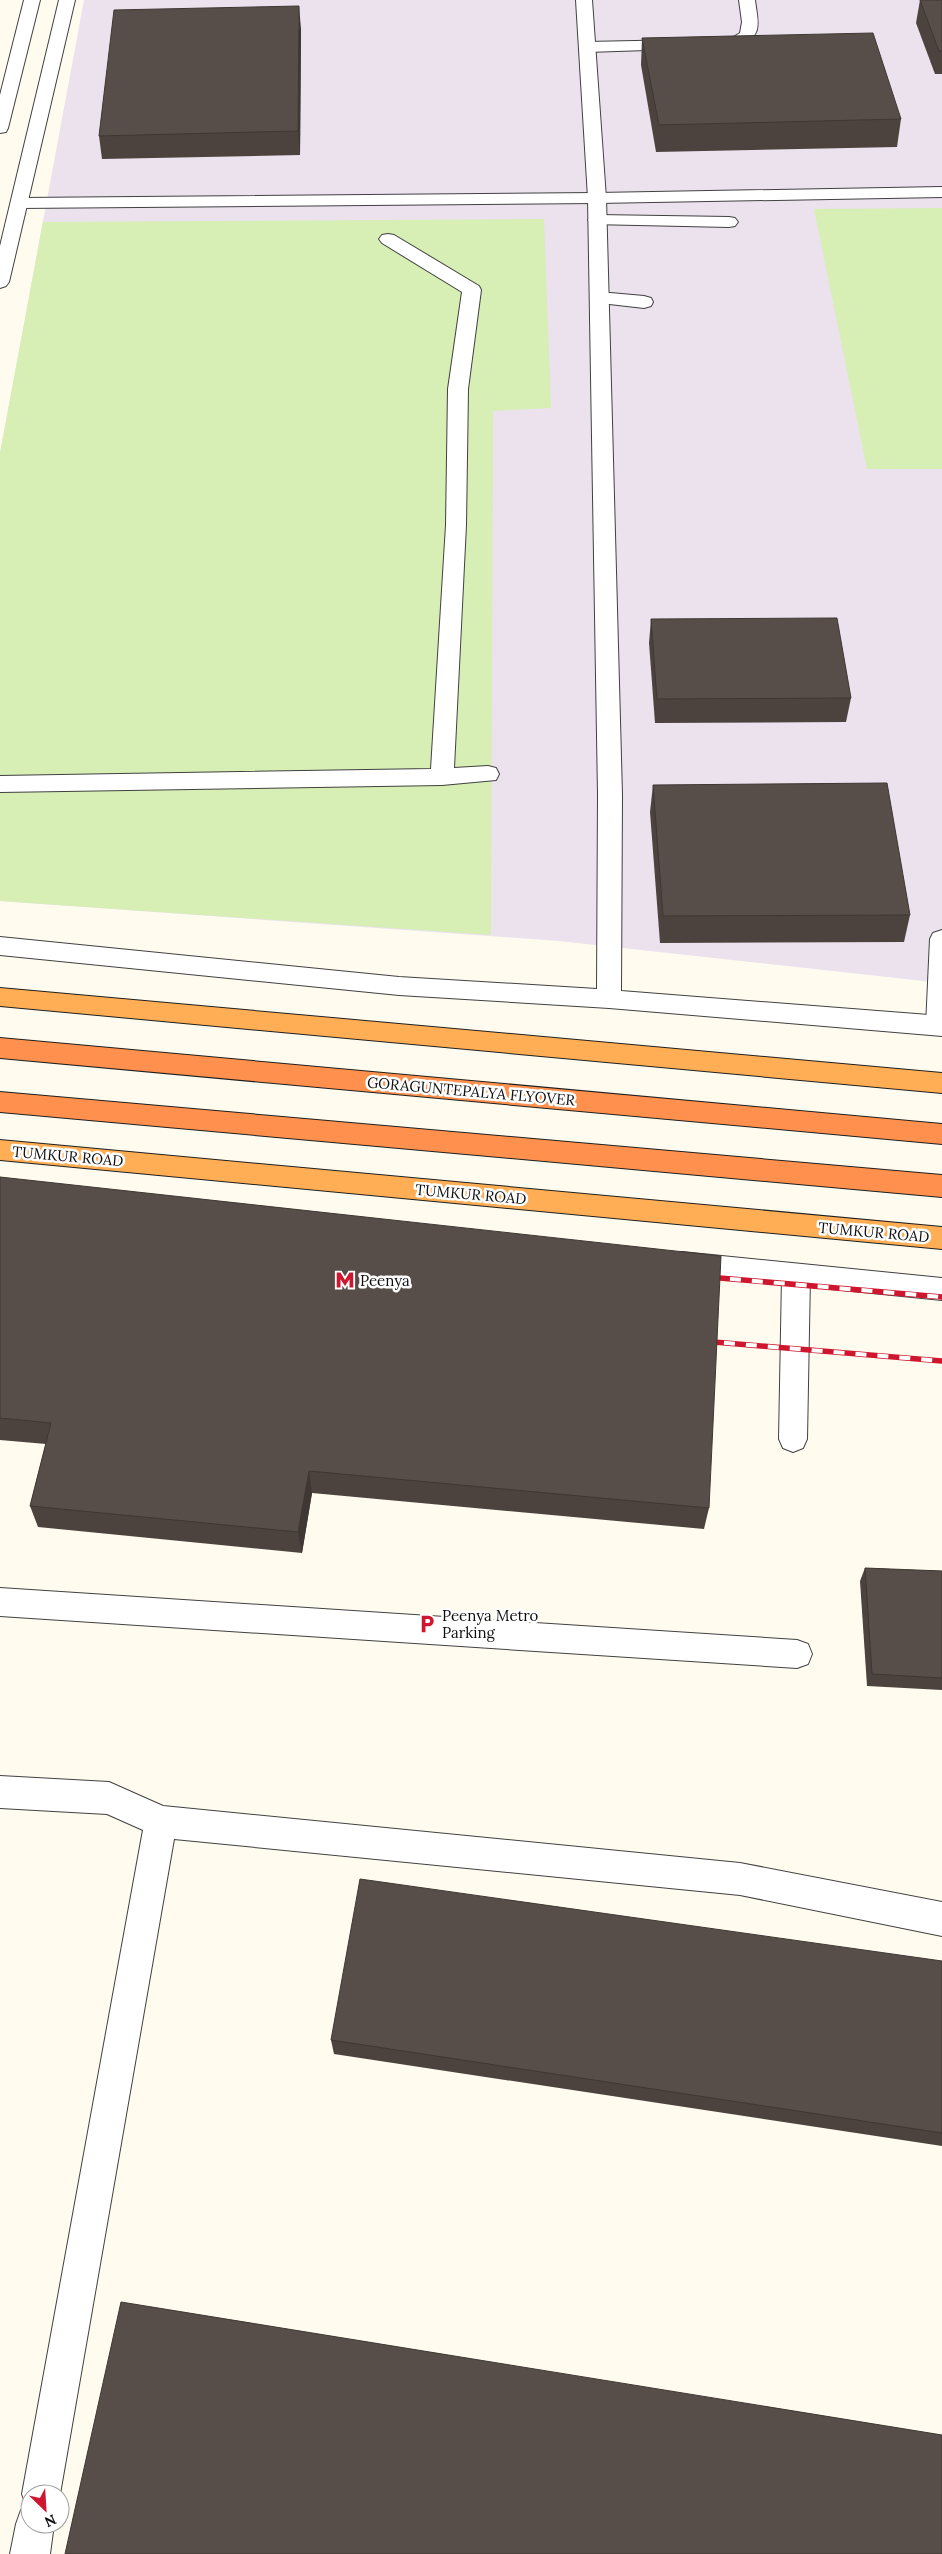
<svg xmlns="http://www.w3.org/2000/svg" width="942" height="2554" viewBox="0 0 942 2554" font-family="Lora,serif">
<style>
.industrial{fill:#ebe2ee}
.green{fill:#d7eeb4}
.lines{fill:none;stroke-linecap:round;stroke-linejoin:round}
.service-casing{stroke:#414141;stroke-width:2}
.minor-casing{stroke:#414141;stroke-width:2}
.tertiary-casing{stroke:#414141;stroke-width:2}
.trunk-casing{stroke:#1f1f1f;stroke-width:2}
.motorway-casing{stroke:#1f1f1f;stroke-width:2}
.service{fill:#fff;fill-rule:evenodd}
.minor{fill:#fff;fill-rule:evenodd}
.tertiary{fill:#fff;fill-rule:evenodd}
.trunk{fill:#ffae56;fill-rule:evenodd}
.motorway{fill:#ff904d;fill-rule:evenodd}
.rail-casing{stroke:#ce162e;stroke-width:5.5}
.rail{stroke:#fff;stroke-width:4;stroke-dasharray:11;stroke-linecap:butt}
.wall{fill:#4c433f}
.shaded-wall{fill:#3e3733}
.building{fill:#584e49;stroke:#3e3733}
.labels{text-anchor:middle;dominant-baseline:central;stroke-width:5;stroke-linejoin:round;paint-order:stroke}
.street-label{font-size:15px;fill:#0e0e0e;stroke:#fff}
.poi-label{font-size:15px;fill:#0e0e0e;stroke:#fff;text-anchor:start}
</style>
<rect width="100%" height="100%" fill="#fffbef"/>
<path class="industrial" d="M84,0H942V983L559,941L0,901V453Z"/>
<g class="green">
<path d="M942,208V469H867L814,209Z"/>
<path d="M544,219L551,408L493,411L491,935L0,901V453L43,222Z"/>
</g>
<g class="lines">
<g class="service-casing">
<g id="service">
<path d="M739,0H755C758,23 764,36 738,47L587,52L579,47L587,42L730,39L740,33L742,22Z"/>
<path d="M388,234L394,235L479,286L481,290L468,389L466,525L454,768L488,766L496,768L499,774L496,780L442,785L0,792V776L431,769L446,525L448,389L462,292L382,243L379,239L382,235Z"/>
<path d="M796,1265L806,1268L810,1276L807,1439L803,1448L793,1452L783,1448L779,1439L782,1276L786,1268Z"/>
<path d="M0,1588L797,1640L808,1644L812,1654L808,1664L797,1668L0,1616Z"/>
<path d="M0,1776L109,1782L163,1806L740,1863L942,1902V1936L740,1895L174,1839L60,2494H30V2524H54L50,2554H10L16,2524L21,2510L27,2508L22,2494L143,1830L107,1814L0,1808Z"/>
</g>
</g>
<g class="minor-casing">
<g id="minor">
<path d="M942,187V197L597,203L20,208L14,207L11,203L14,199L20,198L597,193Z"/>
<path d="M597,215L729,217L735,218L738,222L735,226L729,227L591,224L588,220L591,216Z"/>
<path d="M599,292L644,296L651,298L653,302L651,306L644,308L592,302L590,298L592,294Z"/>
<path d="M942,930V1035L930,1033L926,1026L930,939L933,933Z"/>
</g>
</g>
<g class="tertiary-casing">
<g id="tertiary">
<path d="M24,0H40L8,128L6,132L0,133V95Z"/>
<path d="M59,0H75L9,282L6,286L0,288V246Z"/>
<path d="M576,0H592L606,198L622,795L621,991L942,1016V1036L609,1008L399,995L0,955V937L399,977L597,989L598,795L588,198Z"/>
<path d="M682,1252L942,1278V1300L682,1274L672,1271L668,1263L672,1255Z"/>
</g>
</g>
<g class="trunk-casing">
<g id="trunk">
<path d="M0,988L942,1073V1093L0,1006Z"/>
<path d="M0,1140L942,1227V1249L0,1160Z"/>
</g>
</g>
<g class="motorway-casing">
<g id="motorway">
<path d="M0,1038L942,1124V1144L0,1058Z"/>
<path d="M0,1092L942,1175V1197L0,1112Z"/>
</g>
</g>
<use href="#service" class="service"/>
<use href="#minor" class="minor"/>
<use href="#tertiary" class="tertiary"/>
<use href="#trunk" class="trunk"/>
<use href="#motorway" class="motorway"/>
<g class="rail-casing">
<g id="rail">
<path d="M708,1277L942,1297"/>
<path d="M702,1341L942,1361"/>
</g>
</g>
<use href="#rail" class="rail"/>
</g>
<g class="wall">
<path d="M920,0H942V74H935L916,23Z"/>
<path d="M301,29L300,155L102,159L99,136Z"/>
<path d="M642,38L901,119L897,147L656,152L641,65Z"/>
<path d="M651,619L851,698L846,722L655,723L649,643Z"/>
<path d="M653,785L910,915L904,942L660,943L650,812Z"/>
<path d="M0,1177L709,1508L704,1529L312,1493L302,1553L38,1527L30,1506L46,1444L0,1440Z"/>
<path d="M865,1568L942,1571V1690L867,1686L860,1581Z"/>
<path d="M942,1961V2146L334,2054L331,2040Z"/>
</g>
<g class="shaded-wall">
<path d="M299,6L301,29L300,155L298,131Z"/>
<path d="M309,1471L312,1493L302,1553L298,1532Z"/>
</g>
<g class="building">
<path d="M920,0H942V51H939Z"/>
<path d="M299,6L298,131L99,136L114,10Z"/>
<path d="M873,33L901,119L659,125L642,38Z"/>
<path d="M837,618L851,698L657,699L651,619Z"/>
<path d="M887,783L910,915L663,916L653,785Z"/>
<path d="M0,1177L721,1256L709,1508L309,1471L298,1532L30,1506L51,1423L0,1418Z"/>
<path d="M865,1568L942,1571V1678L872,1674Z"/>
<path d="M360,1879L942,1961V2133L331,2040Z"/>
<path d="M121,2302L942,2435V2554H65Z"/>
</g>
<defs>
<g id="metro-bare" transform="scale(1.5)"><path d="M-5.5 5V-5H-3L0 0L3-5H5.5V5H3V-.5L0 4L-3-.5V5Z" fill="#ce162e" stroke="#fff" stroke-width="2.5" paint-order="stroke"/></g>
<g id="parking-bare" transform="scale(1.5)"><path d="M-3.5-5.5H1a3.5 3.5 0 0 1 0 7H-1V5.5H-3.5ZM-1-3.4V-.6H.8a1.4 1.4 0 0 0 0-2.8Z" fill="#ce162e" stroke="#fff" stroke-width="2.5" paint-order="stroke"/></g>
</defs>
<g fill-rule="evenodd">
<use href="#metro-bare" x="345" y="1280"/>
<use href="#parking-bare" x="427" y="1624"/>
</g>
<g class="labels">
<g class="street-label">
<text transform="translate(471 1091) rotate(5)">GORAGUNTEPALYA FLYOVER</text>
<text transform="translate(68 1156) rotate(5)">TUMKUR ROAD</text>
<text transform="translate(471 1194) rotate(5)">TUMKUR ROAD</text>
<text transform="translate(874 1232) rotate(5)">TUMKUR ROAD</text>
</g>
<g class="poi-label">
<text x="360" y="1280">Peenya</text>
<text x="442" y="1615">Peenya Metro<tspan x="442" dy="17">Parking</tspan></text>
</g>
</g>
<g transform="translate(45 2509) rotate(155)"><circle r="24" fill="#ffffff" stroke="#9f9f9f"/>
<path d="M0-4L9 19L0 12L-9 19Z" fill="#ce162e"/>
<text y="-8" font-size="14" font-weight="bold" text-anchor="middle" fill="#0e0e0e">N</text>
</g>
</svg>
